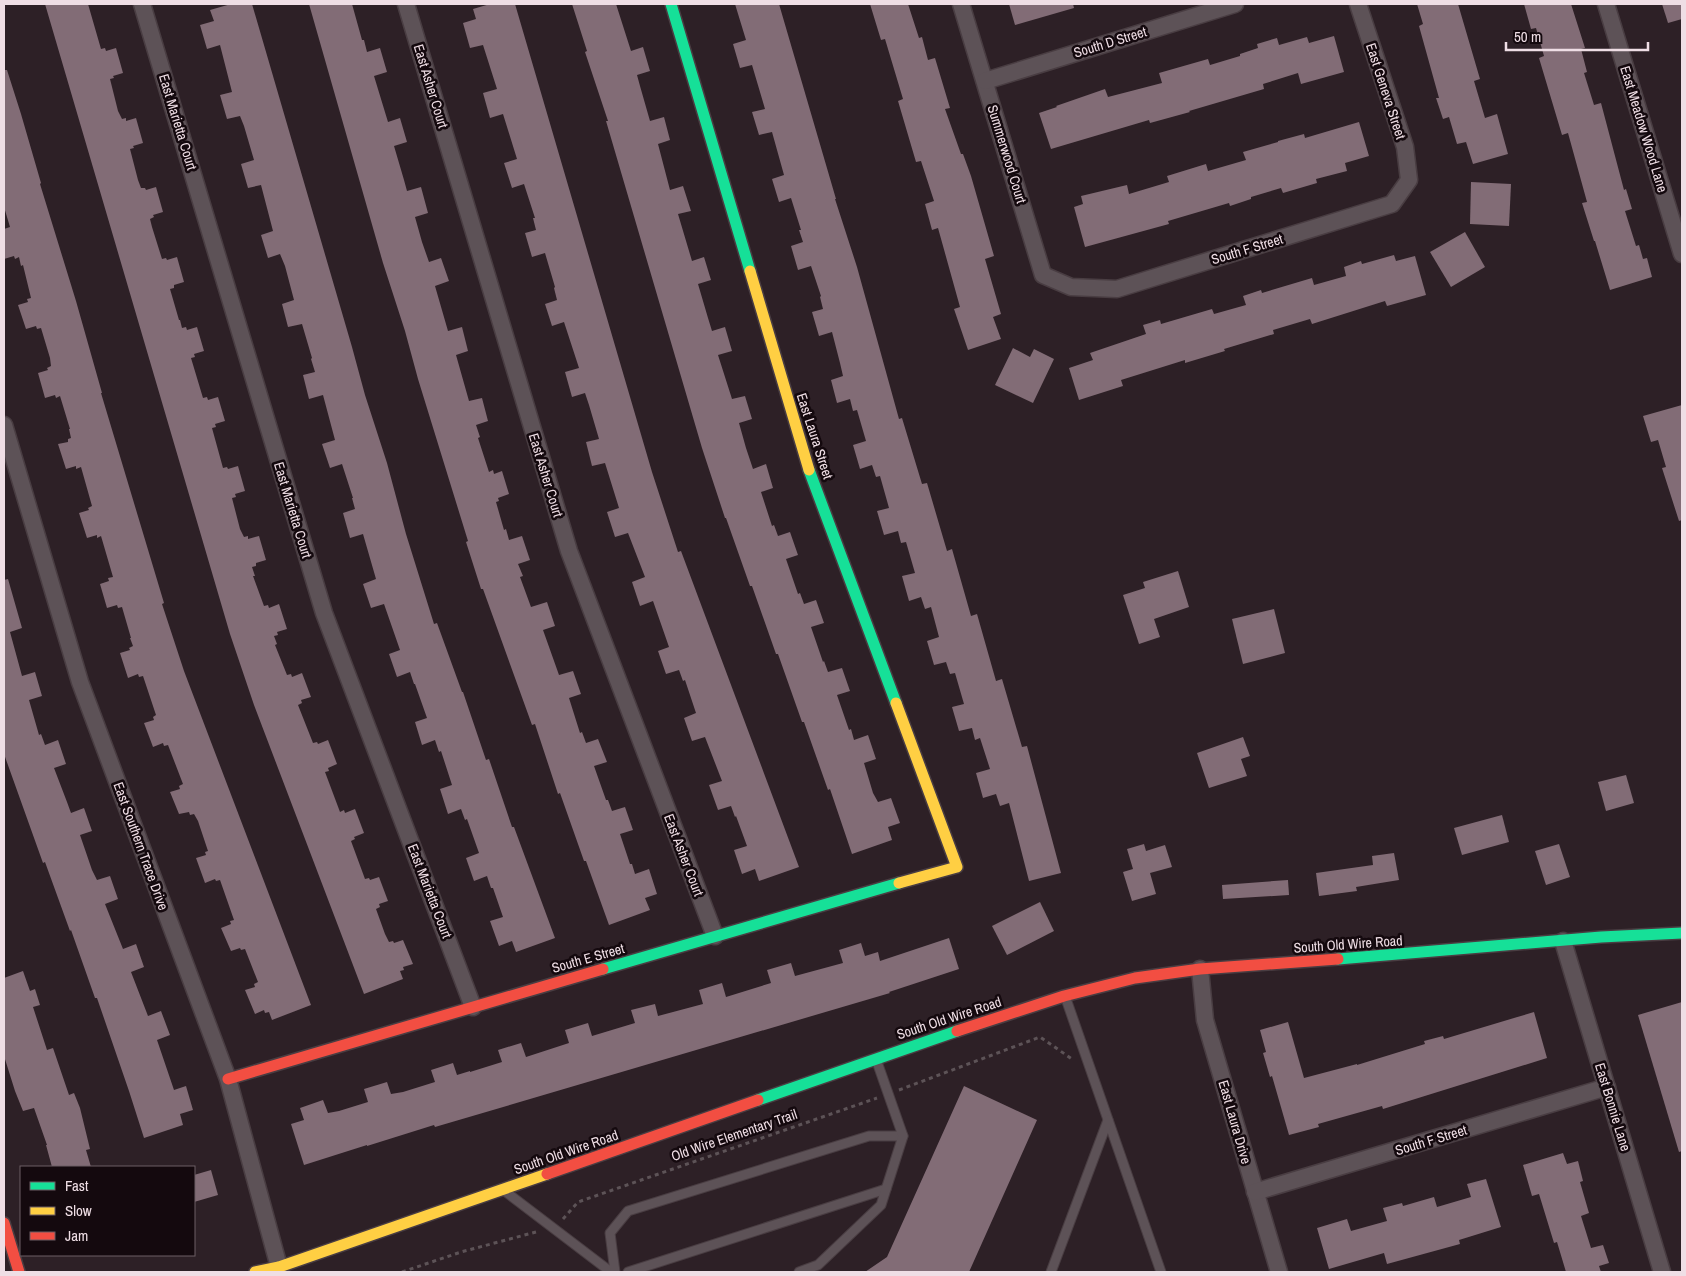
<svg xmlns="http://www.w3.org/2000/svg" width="1686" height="1276" viewBox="0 0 1686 1276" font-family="'Archivo Narrow',sans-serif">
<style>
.building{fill:#826c76}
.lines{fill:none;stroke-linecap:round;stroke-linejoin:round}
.lane-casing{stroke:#493d42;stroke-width:11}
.street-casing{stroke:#493d42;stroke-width:19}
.fast-casing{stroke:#493d42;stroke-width:14}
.slow-casing{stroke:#493d42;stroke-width:14}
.jam-casing{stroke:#493d42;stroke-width:14}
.path{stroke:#5d5357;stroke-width:3;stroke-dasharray:4 4;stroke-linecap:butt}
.lane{stroke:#5d5257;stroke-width:9}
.street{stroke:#5d5257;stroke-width:16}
.fast{stroke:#16e098;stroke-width:11}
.slow{stroke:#ffcf43;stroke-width:11}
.jam{stroke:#f24e42;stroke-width:11}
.labels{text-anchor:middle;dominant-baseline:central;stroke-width:5;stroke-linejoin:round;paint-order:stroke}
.street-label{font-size:14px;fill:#efdee5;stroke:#14090e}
</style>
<rect width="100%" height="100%" fill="#2d2026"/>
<g class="building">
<path d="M45,4H88L101,49L105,48L106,51L116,48L123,73L113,76L114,78L110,79L118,111L122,119L126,118V121L136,118L143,143L133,146L134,148L130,149L138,180L141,188H145L146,190L156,187L163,212L153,215L154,217L150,219L152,227L162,259L166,258L167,260L177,257L184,282L174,285V288L170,289L179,320H180L182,328L186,327L187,330L197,327L204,351L194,354L195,357L191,358L203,398L207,397L208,400L218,397L225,421L215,424L216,427L212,428L223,468L227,467L228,469L238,466L245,491L235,494L236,497L232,498L240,529L244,537L248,536V539L259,536L266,560L256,563V566L252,567L255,576H253L264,606L268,605L269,608L279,604L287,629L277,632L278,635L274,636L277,644L275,645L287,675L291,674L292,677L302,673L311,697L301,700L302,703L298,705L313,743L317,742L318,744L328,740L337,764L328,768L329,771L325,772L340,812L344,810L345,813L355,809L364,833L354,837L355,839L351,841L365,879L369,878L370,880L379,877L388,901L379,904L380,907L376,909L385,934L389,942L393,941L394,943L403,940L413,964L403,967L404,970L400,971L403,979L364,994L254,705L230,634Z"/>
<path d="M231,4H252L352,347L365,395L387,463L406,534L434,624L437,623L462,692H463L486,760L489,759L512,827H514L555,938L516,952L512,941L499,946L490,921L503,917L493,888H491L487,876L474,881L466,858L479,853L467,819L465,820L461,809L448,814L440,789L452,785L441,751L439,752L435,740L422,745L415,722L427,718L415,684H414L410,672L397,677L389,654L400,650L384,604L371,608L363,584L376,579L363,534L350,538L343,513L355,509L352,498H353L342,464L330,468L322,444L335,440L323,395L309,399L303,375L315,372L311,359L312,358L302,324L288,327L282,304L294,300L285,266L280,254L268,258L261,235L273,231L261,185L248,188L241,164L254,160L244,126L240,116L227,119L220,95L232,92L220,45L207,49L200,25L214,21L210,10Z"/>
<path d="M309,4H352L362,40H364L367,52L380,48L387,72L374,76L388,122L400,118L407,142L394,146L404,180L407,191L421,187L428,213L415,217L422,242L429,262L441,258L449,281L435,286L448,331L462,327L468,351L456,355L469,401L482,398L488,421L476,425L480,437L478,438L489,472L493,470L494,474L502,471L509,494L498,498L499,501L496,502L504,530L506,529L509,540L522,536L530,560L518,564L523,576L520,577L531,607L547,602L555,626L543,630L559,675L573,671L581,694L569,698L580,733L582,732L586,743L598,739L607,762L594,766L606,800H608L612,811L625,807L633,830L620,834L630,864H632L635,874L649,869L657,894L645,898L650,910L609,925L586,861H584L560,793L558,794L535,724L532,725L483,589H481L466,542L468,541L418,379L405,331L383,263Z"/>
<path d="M490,4H515L652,472L678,552L681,551L799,867L759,881L755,869L742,874L734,850L747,846L736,816L735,817L731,806L718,810L709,785L722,781L705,737L692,741L684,718L696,713L685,680L683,681L679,670L666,674L658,651L669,647L653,601L640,606L632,582L645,577L628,533L615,537L607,512L619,508L605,463L592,466L586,442L599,439L589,405L585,393L572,397L565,372L579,368L564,322L552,326L545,304L557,300L554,288L555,287L545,253L532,257L525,233L536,230L533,218H535L524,184L512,188L504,163L517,159L503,114L490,118L483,93L497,89L483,45L470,48L463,23L476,19L473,9Z"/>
<path d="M572,4H616L631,51L643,47L650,71L637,75L640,86L650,121L664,117L670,140L658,144L670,190L683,186L691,211L678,214L692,261L704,257L711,280L698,284L708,318L712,331L725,327L732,351L718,355L732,399L745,396L752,419L739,423L746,448L753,469L766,464L773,488L761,492L772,526L774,525L778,536L790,532L798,555L786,559L798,594L800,593L804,604L816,600L824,623L811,627L823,662L824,661L828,672L842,668L850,691L837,695L849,730L851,729L854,740L868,735L876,759L864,763L873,793L878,802L891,798L900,823L888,827L892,840L852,854L830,789L828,790L804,722H802L778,654H776L752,586H750L726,518H725L702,448L606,121H608L585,52L587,51Z"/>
<path d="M735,4H779L836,199H835L857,267L899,419L902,418L922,484L927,483L947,551L952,549L971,616L977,614L996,681L1002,679L1022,747L1027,746L1061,873L1029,881L1009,803L1000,806L996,794L983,798L976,773L990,769L980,738L975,740L972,728L959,731L952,707L964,704L955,673L950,674L946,662L934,665L927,641L939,637L931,607L925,609L921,597L909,601L902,576L915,573L906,542L901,543L898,531L884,535L877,511L889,508L880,476L876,477L872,465L860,469L853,445L866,441L857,410L853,411L850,399L837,403L831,380L843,376L840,363L832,332L819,336L812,312L823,309L820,297L821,296L811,266L798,270L791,246L803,242L799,230H801L791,198L779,202L772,179L784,175L772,132L759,135L752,112L765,109L752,65L740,68L733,44L746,40Z"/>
<path d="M870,4H908L919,38L922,37L928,60L935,58L950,108L945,109L961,154H963L971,176L994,256L985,259L1001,314L993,317L1001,339L968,350L954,309L960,307L938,228L932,230L925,204L934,201L921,161L916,162L898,101L903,99L885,39L881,40Z"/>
<path d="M1009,4H1073L1074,8L1015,25Z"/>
<path d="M1417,4H1458L1480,79L1474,81L1485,118L1497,114L1508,154L1473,164L1466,142L1457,144L1449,117L1443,119L1436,98H1439L1419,26L1423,24Z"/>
<path d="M1524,4H1571L1585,48L1581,49L1587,72L1584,73L1594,105L1601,103L1624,190L1626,189L1632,209L1625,211L1636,246L1639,245L1643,259L1647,258L1652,277L1610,290L1595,241H1594L1582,203L1587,202L1568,133L1562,135L1539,58L1544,56L1536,28L1531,29Z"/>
<path d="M1662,4H1682V19L1668,23Z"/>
<path d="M1334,36L1344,72L1301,84L1298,73L1263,84L1264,89L1189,111L1190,112L1150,123L1149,120L1051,149L1039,113L1057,107L1056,106L1105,89L1108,97L1162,83L1159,73L1208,59L1210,65L1240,56V54L1258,48L1257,44L1277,38L1279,45L1307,37L1309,43Z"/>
<path d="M4,70H7L21,114L41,183L40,184L76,301L102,393H101L164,603L162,604L184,671L311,1005L272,1020L269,1012L265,1013L264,1010L255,1014L245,990L255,987L254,984L258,982L245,949L241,950L240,948L231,951L221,928L231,924L230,921L234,920L220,880L216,881L215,879L205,883L196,858L206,855L205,852L208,851L198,821L194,814L190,815L189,812L179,814L170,792L180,789L179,786L183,784L168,745L164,746L163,743L153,747L144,723L154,720L153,717L156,715L143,676L139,677L138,674L128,678L120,653L130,650L129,648L133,646L130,638H131L122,607L118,608L117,605L107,608L100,584L109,581L108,578L113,577L101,536L97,538V535L87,538L79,513L89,510L88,508L92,506L81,467L76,469V466L66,469L58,444L68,442V439L71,438L69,429H70L60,396L56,398L55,395L45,398L38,373L48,370L47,368L51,366L50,358L41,328L37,329L36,326L26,329L18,305L28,302L27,299L31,298L23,265L21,266L19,257L15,259L14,256L4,259V229L10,227L4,207Z"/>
<path d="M1359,122L1369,156L1345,163L1347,171L1316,179L1317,183L1283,193L1281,188L1251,197V199L1230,206L1229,203L1168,221L1169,224L1085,247L1074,207L1083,204L1081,196L1127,185L1129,194L1169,182L1167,176L1206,164L1208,171L1246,160L1243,152L1278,142V141L1304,134L1305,138Z"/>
<path d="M1471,182L1511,184L1509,226L1470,224Z"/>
<path d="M1465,232L1485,267L1451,287L1430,252Z"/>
<path d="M1394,255L1396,261L1415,256L1426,295L1387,306L1385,301L1312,324L1310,319L1273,330L1274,334L1224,349L1225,351L1185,363V360L1121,380L1123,386L1079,400L1069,368L1093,360L1090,353L1146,334L1143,325L1160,320L1161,324L1212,309L1214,314L1246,305L1243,296L1261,290L1262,293L1312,278L1314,285L1346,276L1344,267L1361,261L1362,264Z"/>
<path d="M1013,348L1030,357L1034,349L1054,359L1033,403L995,385Z"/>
<path d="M1682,405V520L1679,521L1662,468L1666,467L1658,440L1651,442L1643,416Z"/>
<path d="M1178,571L1189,607L1154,619L1160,637L1139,644L1123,595L1145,588L1143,582Z"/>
<path d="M8,579L22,628L10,632L22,676L35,672L42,696L29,700L39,735L41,734L45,745L58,740L66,764L54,768L67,802L71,813L84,808L92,831L80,835L92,870L97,880L110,876L118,899L105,904L123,949L136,944L144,967L131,972L148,1016L161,1011L170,1035L157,1040L174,1090L186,1086L193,1110L180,1114L183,1125L144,1138L129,1091L97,998H95L71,930L70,931L45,862L43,863L4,754V580Z"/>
<path d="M1274,609L1285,653L1243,664L1232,619Z"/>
<path d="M1243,737L1250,756L1241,759L1247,776L1209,788L1197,753Z"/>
<path d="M1626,775L1634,803L1606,811L1598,782Z"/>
<path d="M1502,815L1509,842L1462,855L1454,828Z"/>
<path d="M1144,844L1146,851L1165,845L1172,867L1150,873L1156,894L1132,901L1123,872L1133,869L1127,849Z"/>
<path d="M1559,844L1570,877L1546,885L1535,851Z"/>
<path d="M1394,853L1399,880L1356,887L1357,891L1319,896L1316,873L1373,865L1372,856Z"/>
<path d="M1288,880L1289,895L1223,899L1222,885Z"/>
<path d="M1040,902L1054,931L1007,955L992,926Z"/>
<path d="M949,938L959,969L889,992L890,993L435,1127L434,1125L367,1146V1145L304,1165L291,1124L304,1120L300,1108L323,1100L328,1113L339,1111L368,1102L364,1089L387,1082L391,1094L403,1092L435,1082L431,1070L453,1063L457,1075L470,1071V1072L502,1062L498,1050L521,1043L526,1057L569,1043L565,1030L588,1023L592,1036L635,1023L631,1010L655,1004L658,1016L703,1004L699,990L722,983L726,997L771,983L767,970L791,963L795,976L843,963L839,950L861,943L865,956L878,952L880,961Z"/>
<path d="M23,971L30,991L35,989L40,1005L33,1007L47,1050L53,1048L69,1095L74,1093L80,1108L90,1149L86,1150L91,1167H52L46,1145H47L34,1108L23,1111L15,1091L4,1056V978Z"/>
<path d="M1682,1002V1151L1679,1152L1638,1015Z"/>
<path d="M1534,1012L1547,1058L1383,1109L1382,1106L1318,1124L1319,1127L1289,1135L1272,1076L1270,1077L1263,1053L1266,1052L1260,1030L1288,1022L1304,1078L1357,1064V1065L1425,1044L1424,1041L1443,1036L1444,1039Z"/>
<path d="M964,1086L1037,1120L969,1272H865L887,1257Z"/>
<path d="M1563,1153L1567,1164L1578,1161L1583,1181L1580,1182L1589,1213L1581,1216L1591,1248L1603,1245L1609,1263L1599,1266L1601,1272H1566L1557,1242L1554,1243L1539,1194L1532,1196L1523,1165Z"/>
<path d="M211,1170L218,1195L194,1202V1175Z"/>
<path d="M1486,1179L1501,1227L1459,1240L1460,1244L1387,1264L1384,1253L1329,1269L1317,1228L1347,1219L1351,1231L1387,1221L1383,1208L1402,1203L1403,1206L1434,1197L1437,1207L1471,1197L1467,1184Z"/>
</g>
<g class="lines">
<g class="lane-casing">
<g id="lane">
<path d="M1065,996L1161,1272"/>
<path d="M506,1192L611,1272"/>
<path d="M615,1272L610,1233L628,1211L869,1136H903"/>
<path d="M628,1272L886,1189"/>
<path d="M799,1272L818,1265L881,1205L903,1136L876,1059"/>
<path d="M1051,1272L1108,1120"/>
</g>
</g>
<g class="street-casing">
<g id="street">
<path d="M142,4L324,613L473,1007"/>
<path d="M406,4L569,551L715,936"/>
<path d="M961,4L1043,275L1071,287L1117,289L1392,204L1409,180L1405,147L1358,4"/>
<path d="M1606,4L1682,254"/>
<path d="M985,81L1235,4"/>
<path d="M4,425L80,682L228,1079L279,1267"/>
<path d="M1563,941L1662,1272"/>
<path d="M1200,969L1205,1020L1279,1272"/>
<path d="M1255,1192L1607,1087"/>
</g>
</g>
<g class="fast-casing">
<g id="fast">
<path d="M671,4L750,271"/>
<path d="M809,470L896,703"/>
<path d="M1338,959L1601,937L1682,933"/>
<path d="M603,969L899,883"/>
<path d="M758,1100L957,1031"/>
</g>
</g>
<g class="slow-casing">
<g id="slow">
<path d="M750,271L809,470"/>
<path d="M896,703L957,867L899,883"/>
<path d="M255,1272L279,1267L547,1174"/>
</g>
</g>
<g class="jam-casing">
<g id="jam">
<path d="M957,1031L1064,996L1135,978L1200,969L1338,959"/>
<path d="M228,1079L603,969"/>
<path d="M547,1174L758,1100"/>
<path d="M4,1223L19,1272"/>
</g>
</g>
<g class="path">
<path d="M899,1090L1040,1037L1072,1059"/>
<path d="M563,1219L578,1202L877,1098"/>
<path d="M402,1272L461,1252L536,1232"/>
</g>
<use href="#lane" class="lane"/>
<use href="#street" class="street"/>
<use href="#fast" class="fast"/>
<use href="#slow" class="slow"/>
<use href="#jam" class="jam"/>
</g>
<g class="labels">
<g class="street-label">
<text transform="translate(1110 42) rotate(-17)">South D Street</text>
<text transform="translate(431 86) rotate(73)">East Asher Court</text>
<text transform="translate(1386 91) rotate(72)">East Geneva Street</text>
<text transform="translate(178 122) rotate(73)">East Marietta Court</text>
<text transform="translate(1644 129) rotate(73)">East Meadow Wood Lane</text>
<text transform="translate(1007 154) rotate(73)">Summerwood Court</text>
<text transform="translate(1247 249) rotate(-17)">South F Street</text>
<text transform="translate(815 436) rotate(72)">East Laura Street</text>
<text transform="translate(546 475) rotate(73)">East Asher Court</text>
<text transform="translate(293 510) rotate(73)">East Marietta Court</text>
<text transform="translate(141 846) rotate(70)">East Southern Trace Drive</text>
<text transform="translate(684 855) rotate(69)">East Asher Court</text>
<text transform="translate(430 891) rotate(69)">East Marietta Court</text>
<text transform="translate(1348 944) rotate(-4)">South Old Wire Road</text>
<text transform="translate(588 958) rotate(-16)">South E Street</text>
<text transform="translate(949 1018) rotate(-18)">South Old Wire Road</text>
<text transform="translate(1613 1107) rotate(73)">East Bonnie Lane</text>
<text transform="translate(1235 1122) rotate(74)">East Laura Drive</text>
<text transform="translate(734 1135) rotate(-19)">Old Wire Elementary Trail</text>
<text transform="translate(1431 1140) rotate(-17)">South F Street</text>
<text transform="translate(566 1152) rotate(-19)">South Old Wire Road</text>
</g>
</g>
<rect width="1686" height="1276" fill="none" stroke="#efdee5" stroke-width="10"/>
<rect x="20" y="1166" width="175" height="90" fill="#14090e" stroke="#6c5e64"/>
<rect x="30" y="1182" width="25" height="8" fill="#16e098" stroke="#6c5e64"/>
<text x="65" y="1191" font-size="15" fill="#efdee5">Fast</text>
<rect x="30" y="1207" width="25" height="8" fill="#ffcf43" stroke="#6c5e64"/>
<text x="65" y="1216" font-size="15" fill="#efdee5">Slow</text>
<rect x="30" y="1232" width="25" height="8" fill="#f24e42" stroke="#6c5e64"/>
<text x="65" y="1241" font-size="15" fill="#efdee5">Jam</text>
<path d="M1506 42v8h142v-8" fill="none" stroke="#efdee5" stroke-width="2.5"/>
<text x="1514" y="42" font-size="15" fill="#efdee5" stroke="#14090e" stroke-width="4" paint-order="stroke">50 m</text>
</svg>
